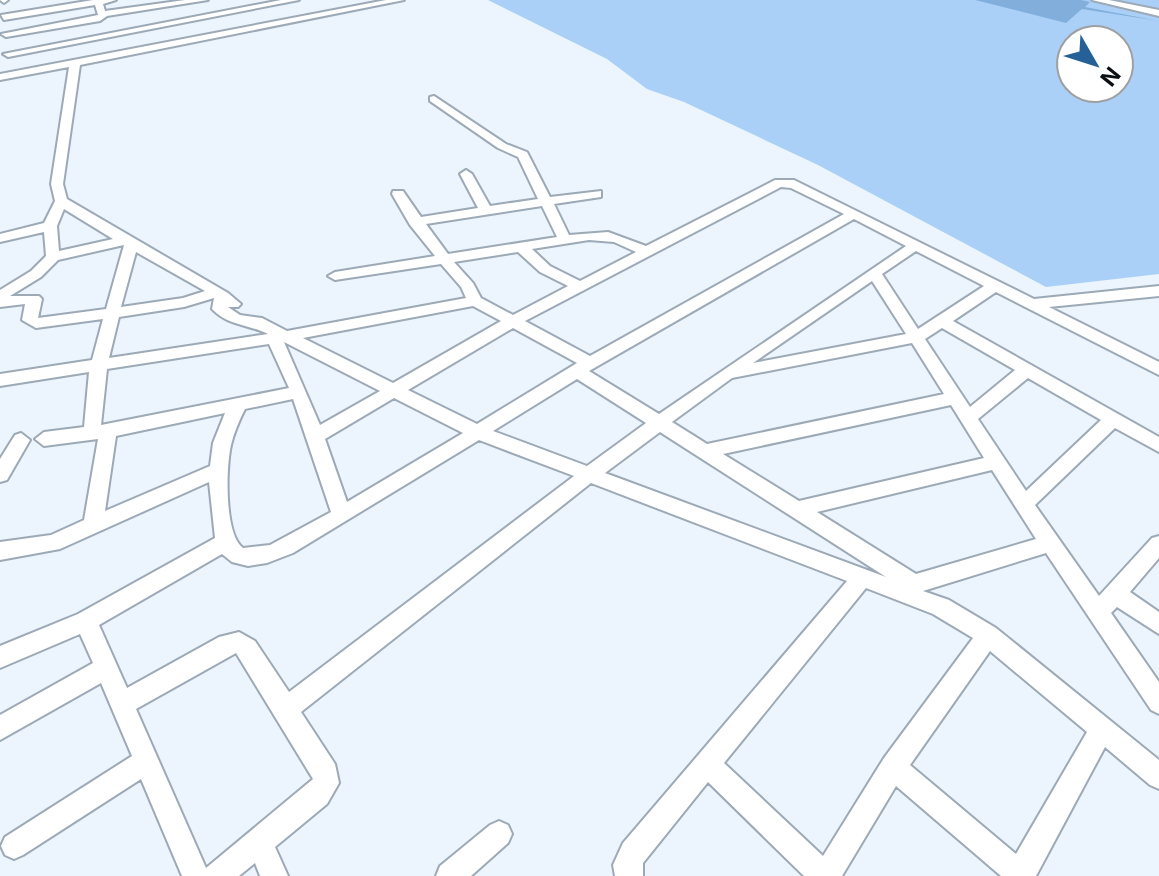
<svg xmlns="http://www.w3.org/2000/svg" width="1159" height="876" viewBox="0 0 1159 876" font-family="Inter,sans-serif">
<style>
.green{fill:#aad0f7;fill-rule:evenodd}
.water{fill:#82aedc}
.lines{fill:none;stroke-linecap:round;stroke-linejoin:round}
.street-casing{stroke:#9ca9b6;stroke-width:4}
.street{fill:#fff;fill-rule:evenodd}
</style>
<rect width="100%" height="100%" fill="#ecf4fd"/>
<path class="green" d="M488,0H1159V274L1046,287L818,165L684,102L647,89L607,59ZM1071,40H1119V88H1071Z"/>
<path class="water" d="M975,0H1081L1090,2L1085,7L1159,21L1082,9L1066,23Z"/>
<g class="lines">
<g class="street-casing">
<g id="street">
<path d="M0,0H8L4,3Z"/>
<path d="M93,0H116L103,4L105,11L185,0H208L107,16L100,21L6,37L1,34L98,15L95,5L4,20L1,15Z"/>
<path d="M281,0H299L8,57L3,54Z"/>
<path d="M386,0H404L80,65L63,184L67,199L228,293L241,304L238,307H228L240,315L262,318L287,331L466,298L461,287L441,264L335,280L328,276L335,272L435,256L410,225L392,194L393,191H403L421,217L478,208L460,174L466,170L472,174L490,206L538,199L518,157L498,148L430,101V97L434,96L506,144L527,152L550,197L601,191V197L554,204L569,235L608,232L646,246L775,180H794L1034,299L1159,286V296L1049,307L1159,362V375L996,292L953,321L1159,437V452L1115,428L1035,505L1099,596L1152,538L1159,536V558L1130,592L1159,612V634L1117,607L1111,613L1159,682V714L1151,710L1046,553L923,591L949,600L996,628L1159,760V789L1150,785L1105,747L1036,876H1001L896,786L842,876H804L708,782L643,863V876H615L613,865L623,843L847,581L591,483L301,712L335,764L339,783L327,804L275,847L288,876H260L255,863L239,876H182L141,779L23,855L14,859L5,855L1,846L5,837L132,756L101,683L0,740V715L93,663L80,634L0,668V646L78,614L215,538L209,482L60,549L0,560V542L51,535L84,520L98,439L44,446L35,439L44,432L84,427L89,372L0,386V374L92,360L103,319L36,328L22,320L25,304L0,307V290L31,271L46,256L44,232L0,242V234L44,223L55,201L51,184L69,67L0,80V74ZM781,187L791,188L844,214L590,356L525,321ZM542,206L557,237L448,254L426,224ZM64,209L113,239L59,251L57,226ZM854,219L906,246L659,414L589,371ZM589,240L614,242L636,252L580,281L550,266L532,249ZM124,245L106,309L38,318L42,299L39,296H10L41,277L58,260ZM916,251L984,286L918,329L882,274ZM136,252L205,291L183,298L121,307ZM518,252L540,272L568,286L513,315L481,298L473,283L454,262ZM872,281L906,334L753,363ZM214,298L212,309C228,326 248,324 268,334L109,358L119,317L184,307ZM473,306L501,321L393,383L303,338ZM513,328L577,363L477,424L408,390ZM942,328L1015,370L970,407L925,339ZM284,342L380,391L320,425ZM912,343L944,394L707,444L672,422L732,378ZM269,344L289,388L101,425L107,369ZM1028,378L1101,420L1026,491L978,419ZM577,379L646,423L587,466L493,431ZM394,398L463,433L347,502L325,439ZM293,399L331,512L270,545L243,548C224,534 226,467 231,445C234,432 239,421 245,409ZM951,405L984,458L799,501L723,454ZM225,413L213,443L210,466L105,511L116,436ZM660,432L886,577L605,473ZM479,440L574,476L289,692L255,641L239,632L219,637L127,688L99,625L222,554L232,562L248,566L267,563L293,553ZM992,470L1036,539L916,574L817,512ZM866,588L933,614L973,638L884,758L823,856L724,763ZM990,651L1087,732L1016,854L910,765ZM236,653L313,779L206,868L136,709Z"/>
<path d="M1092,0H1109L1159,10V16Z"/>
<path d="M21,433L30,440L7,480L0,482V459L15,435Z"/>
<path d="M499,821L508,825L512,834L508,843L471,876H436L440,866L490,825Z"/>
</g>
</g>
<use href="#street" class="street"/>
</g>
<g transform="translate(1095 64) rotate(129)"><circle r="38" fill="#ffffff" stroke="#9e9fa1" stroke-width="2"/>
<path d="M0-6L14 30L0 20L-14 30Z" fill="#256097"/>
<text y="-12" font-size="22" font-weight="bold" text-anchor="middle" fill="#0c1015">N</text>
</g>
</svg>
